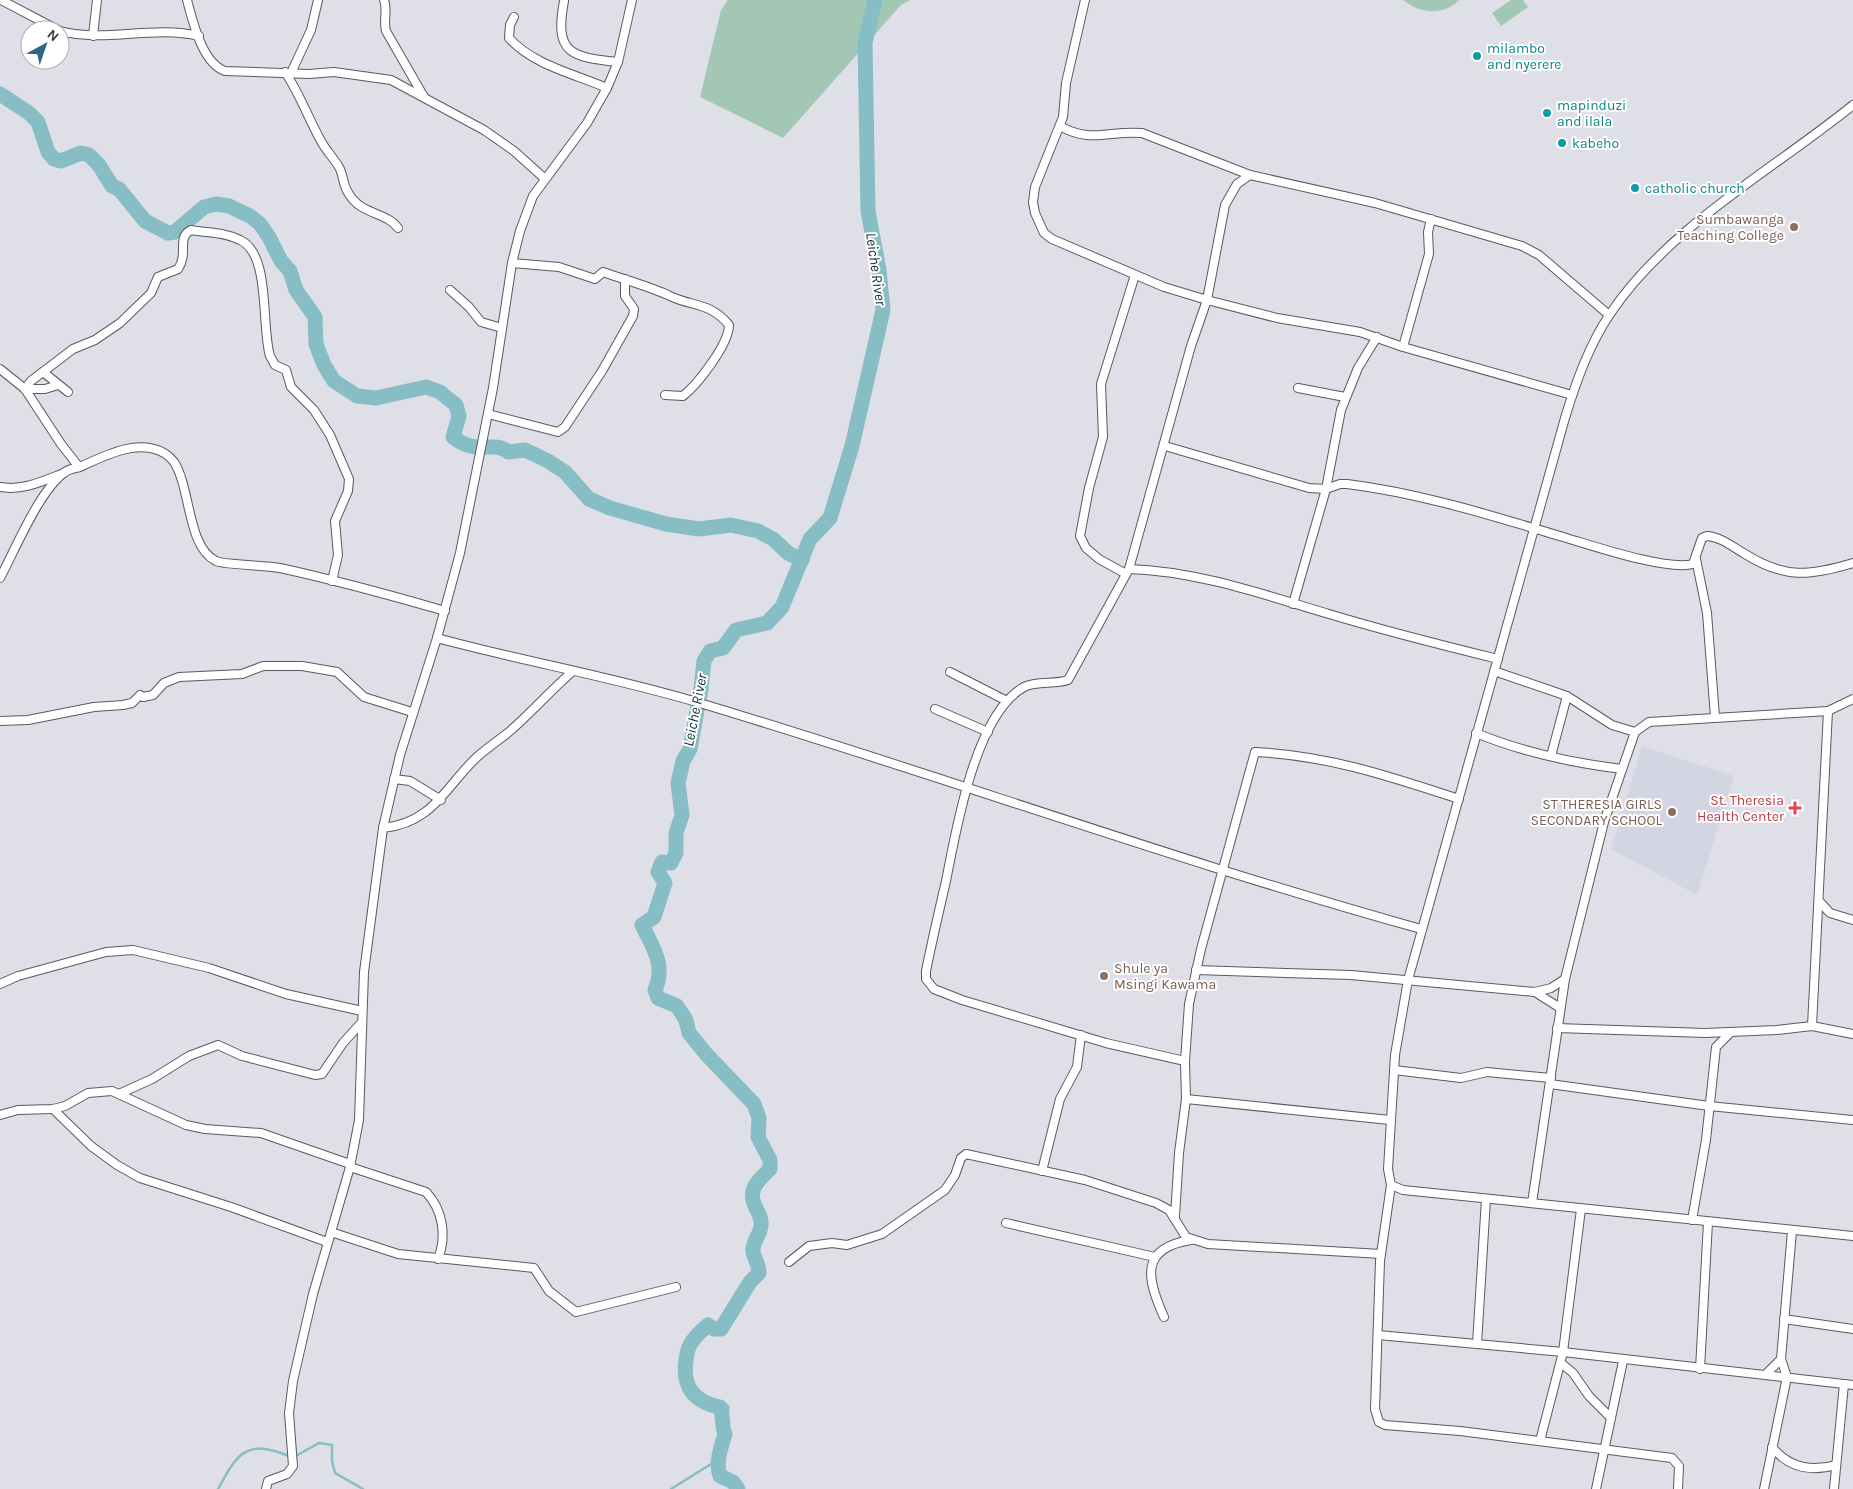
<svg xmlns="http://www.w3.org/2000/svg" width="1853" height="1489" viewBox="0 0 1853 1489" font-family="Karla,sans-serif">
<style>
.built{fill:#d3d5e3}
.green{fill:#a2c7b5}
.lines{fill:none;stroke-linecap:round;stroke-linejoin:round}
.stream{stroke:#87bdc4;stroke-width:2.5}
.river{stroke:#87bdc4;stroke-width:15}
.street-casing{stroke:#595a60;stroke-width:10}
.street{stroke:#fff;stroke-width:8}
.culture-dot{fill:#0f9aa8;stroke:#fff;stroke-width:2}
.education-dot{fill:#8d6e63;stroke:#fff;stroke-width:2}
.health-dot{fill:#e0444e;stroke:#fff;stroke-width:2}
.labels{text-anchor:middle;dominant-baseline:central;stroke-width:4;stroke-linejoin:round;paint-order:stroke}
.culture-label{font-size:14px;fill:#0d838f;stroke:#fff;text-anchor:start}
.education-label{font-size:14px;fill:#785e54;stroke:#fff;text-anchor:end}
.health-label{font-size:14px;fill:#be3a42;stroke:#fff;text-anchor:end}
.water-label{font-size:15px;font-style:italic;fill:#143134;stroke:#fff}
</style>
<rect width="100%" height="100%" fill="#dfe0e7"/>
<path class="built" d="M1642,746L1734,776L1697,895L1611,849Z"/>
<g class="green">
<path d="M728,0H910L901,5L783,138L700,97L721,10Z"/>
<path d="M1403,0H1459C1444,16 1420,14 1403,0Z"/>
<path d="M1511,0H1523L1528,7L1501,26L1492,13Z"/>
<path d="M700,1397L715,1404L726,1403L730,1406L729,1418L724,1421L731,1429L730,1437L727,1438L720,1434L715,1420L718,1415L698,1400Z"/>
</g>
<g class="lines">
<g class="stream">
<path d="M294,1457L319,1443L332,1445V1461L335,1473L363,1489"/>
<path d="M218,1489C237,1454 246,1438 289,1456"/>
<path d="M671,1489L719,1459"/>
</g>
<g class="river">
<path d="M0,94L29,113L38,122L48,152L54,159L61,161L81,153L89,155L99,165L112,186L119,189L145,221L168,233L175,232L204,207L216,204L229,206L250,216L260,224L269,237L281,261L290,271L296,290L315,317L316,344L324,365L334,381L357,396L376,398L426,387L440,392L456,405L459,416L453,437C459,442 468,446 476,447C487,448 499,444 508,452L525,450L548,461L565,472L589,499L610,508L666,524L699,529L731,525L758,531L773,539L788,553L802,560"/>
<path d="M738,1489L733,1482L720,1476C715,1464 721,1447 725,1434C721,1425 724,1417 720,1407C694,1402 682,1387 686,1360C687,1355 687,1350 690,1345C694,1337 701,1331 708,1325L714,1329H721L750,1282L759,1273C759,1263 753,1257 753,1251C752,1242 761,1234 761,1225C762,1217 758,1213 755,1206C747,1189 759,1180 770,1169V1160L758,1137L759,1118L754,1104L707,1055L689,1033L686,1020L677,1006L658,998L655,990C666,965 653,948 642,925L654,917L665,883L658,872L662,862L671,863L676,853V833L682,815L678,783L683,761L690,749L701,689L704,661L710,651L723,648L736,630L767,623L782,607L810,539L830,518L852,446L883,310L879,270L868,211L865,43L875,0"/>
</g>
<g class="street-casing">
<g id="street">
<path d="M1,0L58,30"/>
<path d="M187,0C193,22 202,63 225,71L309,74L334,72L391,80L484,130L514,151L544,178"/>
<path d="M384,0C388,10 383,20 386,31L424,97"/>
<path d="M1085,0L1066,83L1063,117L1035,187L1033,202L1035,213L1044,233L1052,239L1164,287L1207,300L1277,318L1360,332L1403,347L1572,395"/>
<path d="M564,1C554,54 571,57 618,62"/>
<path d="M514,17L510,25L509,38C533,65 575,74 607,88"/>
<path d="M60,31C106,43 153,25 199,36"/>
<path d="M93,36L97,0"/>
<path d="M285,72C300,94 308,118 321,141C326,151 335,159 340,169C344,178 343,186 349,194C361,215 387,212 398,228"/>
<path d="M291,73L311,30L318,0"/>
<path d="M1853,105C1773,170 1668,227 1610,314C1589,345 1576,382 1565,418L1408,980L1395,1055L1388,1169L1391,1185L1403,1190L1853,1236"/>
<path d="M1060,126C1091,144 1110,130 1142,133L1250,175L1375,203L1522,246L1539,255L1609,315"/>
<path d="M512,263L559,267L595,279L603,272C625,280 649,286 670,296C693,307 710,302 729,325C729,344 698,384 683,396L665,395"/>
<path d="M450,290L469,307L481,322L502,328"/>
<path d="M1403,347L1429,254L1428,232L1431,219"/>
<path d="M0,369L25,389L61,444L79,467"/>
<path d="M43,372L68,392"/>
<path d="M1298,388L1345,397"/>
<path d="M25,389L31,381L73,349L95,340L120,323L151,293L158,277L178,269C189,253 176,238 191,230C207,233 225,232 240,240C271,254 261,326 270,356L275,365L286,370L291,387L314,410L330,435L349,479L348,491L335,521L338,555L332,581"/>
<path d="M25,389H45L58,385"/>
<path d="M488,414L558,432L565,427L602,371L633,316L634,309L625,296V279"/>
<path d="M1165,446L1309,488L1326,489L1340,484H1347C1420,493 1493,516 1563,537C1591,545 1666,571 1693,564L1702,538L1707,536C1721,537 1733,547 1745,554C1785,579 1809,576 1853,563"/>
<path d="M0,487C23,491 43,481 64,473"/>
<path d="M1696,559L1707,613L1715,717"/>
<path d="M1129,569C1197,571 1265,595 1329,614C1385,631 1441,645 1498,659"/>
<path d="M1126,574L1099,559L1086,548L1080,536L1089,488L1103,437L1101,384L1135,275"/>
<path d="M0,578C15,550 40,489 65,472C69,469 75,468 80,467C95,460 109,453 126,449C142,445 163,447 174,462C191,488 187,547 216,561C225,565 265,565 280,568C335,580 390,595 445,611"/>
<path d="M1293,604L1326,489L1341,410L1358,368L1377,337"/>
<path d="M437,638C525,662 615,677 703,704C943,776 1179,862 1421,929"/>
<path d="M1494,671L1567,696L1612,725L1635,732"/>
<path d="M950,672L1007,701"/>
<path d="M935,709L988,732"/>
<path d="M0,721L28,720L94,707L123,705L132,703L140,695L143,697L153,695L164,683L179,677L242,674L263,666H302L337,672L364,697L412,712"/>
<path d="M1476,733C1522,752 1573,763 1622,769"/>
<path d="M1551,756L1567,696"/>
<path d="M394,779L410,781L441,800"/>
<path d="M383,828C433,823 445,787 477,757C487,748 499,740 510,731C532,712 551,690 573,671"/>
<path d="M1819,901L1830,913L1853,920"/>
<path d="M1196,970L1351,975L1535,992L1551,988L1565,979"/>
<path d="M0,984L18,976L106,952L133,950L209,968L286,994L362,1011"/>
<path d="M1535,992L1560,1008"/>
<path d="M1812,1026L1828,711"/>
<path d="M1557,1028L1705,1033L1777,1030L1812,1026L1853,1034"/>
<path d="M1185,1061L1106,1043L962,1000L934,989L926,979V971C932,941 939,911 946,881C956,831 975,714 1024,687C1037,680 1054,685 1068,680L1129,569L1191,346L1207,300L1225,205L1237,184L1250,175"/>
<path d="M1394,1070L1461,1078L1487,1072L1551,1078"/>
<path d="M1550,1084L1709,1106L1853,1120"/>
<path d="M121,1093L152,1079L189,1056L218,1045L242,1056L315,1075L322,1074L343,1043L361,1023"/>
<path d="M1186,1099L1390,1120"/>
<path d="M53,1109L91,1146L117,1165L140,1178L231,1207L327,1242"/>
<path d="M0,1115L18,1110L53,1109L65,1106L88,1093L112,1091L186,1125L205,1129L261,1133L350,1164"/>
<path d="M350,1167L426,1192C443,1210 447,1236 438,1259"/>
<path d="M1042,1171L1060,1099L1077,1067L1081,1035"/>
<path d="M1391,1185L1380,1261L1375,1409L1379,1422L1385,1425L1460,1431L1672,1458L1679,1466L1678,1489"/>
<path d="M1532,1203L1565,979L1604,822L1635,732L1649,722L1828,711L1853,699"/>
<path d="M1175,1216L1179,1153L1186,1099L1185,1061L1189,1004L1201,949L1255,752C1327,755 1392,777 1459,799"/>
<path d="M1692,1220L1706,1140L1716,1047L1730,1033"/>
<path d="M1006,1223L1155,1257"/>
<path d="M331,1232L398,1254L534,1268L549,1291L576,1312L676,1287"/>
<path d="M789,1262L809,1246L832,1243L847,1245L882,1234L945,1190L955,1175L961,1158L966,1154L1085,1180L1156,1203L1169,1210L1186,1237L1208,1244L1381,1254"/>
<path d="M1164,1317C1147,1279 1139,1248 1191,1240"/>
<path d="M1784,1319L1853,1329"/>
<path d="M1378,1335L1563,1352L1853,1385"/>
<path d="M1477,1344L1486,1199"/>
<path d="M1561,1363L1573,1373L1589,1396L1611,1418"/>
<path d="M1700,1369L1708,1222"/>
<path d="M1766,1374L1781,1359"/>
<path d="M1540,1441L1563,1352L1581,1209"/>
<path d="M1772,1447C1789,1468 1811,1472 1836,1465"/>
<path d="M266,1489L268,1481L287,1474L293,1466L289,1413L293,1381L313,1294L350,1167L359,1120L364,972L383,828L400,755L437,638L460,553L493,388L512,263L520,231L533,196L587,123L607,88L618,62L632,0"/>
<path d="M1596,1489L1623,1361"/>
<path d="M1764,1489L1787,1377L1781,1359L1792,1231"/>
<path d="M1834,1489L1844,1384"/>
</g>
</g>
<use href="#street" class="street"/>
</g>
<g class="culture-dot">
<circle cx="1477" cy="56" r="5"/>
<circle cx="1547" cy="113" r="5"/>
<circle cx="1562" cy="143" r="5"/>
<circle cx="1635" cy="188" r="5"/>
</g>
<g class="education-dot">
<circle cx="1794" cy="227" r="5"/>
<circle cx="1672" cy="812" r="5"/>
<circle cx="1104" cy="976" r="5"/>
</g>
<path class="health-dot" d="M1792.5 800.5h5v5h5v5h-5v5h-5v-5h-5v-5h5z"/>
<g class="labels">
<g class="culture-label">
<text x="1487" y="48">milambo<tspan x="1487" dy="16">and nyerere</tspan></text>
<text x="1557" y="105">mapinduzi<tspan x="1557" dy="16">and ilala</tspan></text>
<text x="1572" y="143">kabeho</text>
<text x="1645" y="188">catholic church</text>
</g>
<g class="education-label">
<text x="1784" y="219">Sumbawanga<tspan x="1784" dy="16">Teaching College</tspan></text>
<text x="1662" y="804">ST THERESIA GIRLS<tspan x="1662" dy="16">SECONDARY SCHOOL</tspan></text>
<text x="1114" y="968" text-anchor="start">Shule ya<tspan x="1114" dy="16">Msingi Kawama</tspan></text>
</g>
<g class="health-label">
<text x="1784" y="800">St. Theresia<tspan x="1784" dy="16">Health Center</tspan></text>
</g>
<g class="water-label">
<text transform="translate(876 269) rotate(82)">Leiche River</text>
<text transform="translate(695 710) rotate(-79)">Leiche River</text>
</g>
</g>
<g transform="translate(45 45) rotate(40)"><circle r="24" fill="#ffffff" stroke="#b0b0b1"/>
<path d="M0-4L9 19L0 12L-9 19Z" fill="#2f6781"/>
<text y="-8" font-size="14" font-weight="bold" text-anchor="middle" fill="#3a3a3d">N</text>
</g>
</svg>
